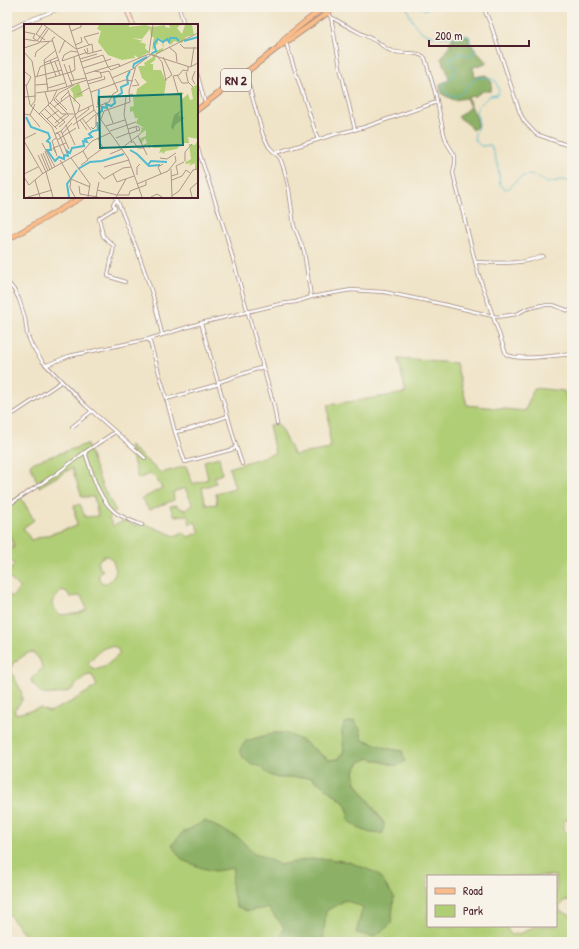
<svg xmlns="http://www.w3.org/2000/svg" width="579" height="949" viewBox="0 0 579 949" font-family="'Patrick Hand',sans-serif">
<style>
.green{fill:#b0ce75;stroke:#7d7650;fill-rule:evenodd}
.forest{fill:#8cb166;stroke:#6b6848}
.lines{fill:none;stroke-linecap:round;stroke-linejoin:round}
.stream{stroke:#51bace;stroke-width:1}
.street-casing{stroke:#9d827a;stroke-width:4}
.secondary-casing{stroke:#9d827a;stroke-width:5.5}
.primary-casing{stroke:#9d827a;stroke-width:6}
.street{stroke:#fff;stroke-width:2.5}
.secondary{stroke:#fde4d0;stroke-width:4}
.primary{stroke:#f9bc8a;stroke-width:4.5}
.labels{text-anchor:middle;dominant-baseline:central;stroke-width:3.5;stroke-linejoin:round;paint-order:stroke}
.shield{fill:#f7f3e8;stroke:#7e5f64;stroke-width:1}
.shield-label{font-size:13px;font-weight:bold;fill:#4a1f2b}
.inset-river{fill:none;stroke:#51bace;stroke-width:2}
.inset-road{fill:none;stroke:#ae9589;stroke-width:1}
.view{fill:#0f766e;fill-opacity:0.15;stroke:#0f766e;stroke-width:2}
.inset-edge{fill:none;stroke:#4a1f2b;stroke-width:2}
</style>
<rect width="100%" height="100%" fill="#f7f3e8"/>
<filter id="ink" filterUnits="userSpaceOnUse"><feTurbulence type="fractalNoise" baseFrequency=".025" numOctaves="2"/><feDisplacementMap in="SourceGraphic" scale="8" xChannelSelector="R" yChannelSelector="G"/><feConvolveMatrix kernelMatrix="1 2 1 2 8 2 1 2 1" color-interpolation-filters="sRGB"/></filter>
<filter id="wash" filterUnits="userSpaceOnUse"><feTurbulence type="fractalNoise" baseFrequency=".012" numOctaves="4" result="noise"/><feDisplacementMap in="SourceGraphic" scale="16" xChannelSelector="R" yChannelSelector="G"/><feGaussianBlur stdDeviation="0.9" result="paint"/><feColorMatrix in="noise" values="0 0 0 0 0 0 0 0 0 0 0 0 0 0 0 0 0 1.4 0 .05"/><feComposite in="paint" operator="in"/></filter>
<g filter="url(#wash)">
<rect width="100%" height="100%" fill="#f0e4c8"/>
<path class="green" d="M398,359L456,363L467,405L525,411L534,388L564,391L572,416V753L567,755L572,766V817L564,821V829L572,837V902L569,900L563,901L559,908L561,912L572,915V942H559L555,937L534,940L532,942H30L7,912V593L12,597L20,588L7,576L14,564L7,557V550L14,547L7,528V504L20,496L34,520L23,528L31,540L77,526L74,506L80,504L85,517L98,516L94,497H82L72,468L39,487L30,464L37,461L87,444L102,486L116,511L109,518L113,526L124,521L136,525L143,523L175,536L183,532L188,537L200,532L195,522L190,524L188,515L174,516L170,506L176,505L184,510L193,505L185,488L173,492L174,500L149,510L142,499L162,488L155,477L149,474L138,479L129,445L161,473L186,466L193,484L208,479L204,461L219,457L222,474L214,477L216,483L202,488L206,505L217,504L216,493L235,488L229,468L275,453L269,425L278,424L294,455L330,449L328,405L406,393ZM105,556L110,557C117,568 119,574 107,583H102L99,579V574L103,570L99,567L98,562L101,558ZM62,590L67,592L70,597L81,596L87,609C77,616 71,613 59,615L53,606L52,602ZM112,646L117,648L120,654C111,661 96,678 88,663C95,655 101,647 112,646ZM32,652C38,656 41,661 42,668L31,679L32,683L42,694C50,695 64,694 71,690C79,684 81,675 92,675L97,686L71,702L49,712L40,708L16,714L14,710C17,706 23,702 22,697C22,682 0,669 19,659C24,656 26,653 32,652ZM360,729L362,739L389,749L402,751L397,766L369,758L360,762L354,771L356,783L384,823L348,810L343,801L311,777L278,778L268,774L261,767L246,741L275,733L303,741L329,760L339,759L344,751L342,732ZM428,876H556V926H535L522,933L512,935L505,926H428Z"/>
<g class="forest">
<path d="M466,35L468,37L471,45L487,63L473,67L475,77L486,75L492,83L491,91H483L475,96L468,97C469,106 480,118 477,127L472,130L467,123L458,117L470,107L466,98L454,100L442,94L440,86V84L449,80L446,68L441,59L450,45L449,43L454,37Z"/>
<path d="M354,721L360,729L362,739L389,749L402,751L405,761L397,766L369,758L360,762L354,771L356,783L384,823L383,833C366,835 361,829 348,820V810L343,801L311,777L278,778L268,774L261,767L252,764L243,758L240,749L246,741L275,733H285L303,741L329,760L339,759L344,751L342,732L344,723Z"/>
<path d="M205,821L239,838L254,854L262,856L280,865L309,859H329L349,862L377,873L394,897L391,924L374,937L356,933L363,907L345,900L326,911L323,942H279L284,927L268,908L247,911L236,906L231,884L234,868L215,871L202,868L182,860L172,845L182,833Z"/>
</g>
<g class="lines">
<g class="stream">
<path d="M407,7C409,16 414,25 421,31C429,39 457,38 467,35L470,37V43L476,49L475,52L469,56L459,53L454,58H450V62L456,68C456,76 449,80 443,85L442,87L448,95C463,98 462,92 470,83C477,75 488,77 496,81L499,91L497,95L489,96L478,107L476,112C485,131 465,133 481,146L491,145L498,167L500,184L504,189L510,188C522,172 532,172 547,183L561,180L570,181L572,184"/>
<path d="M421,7L425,10L430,7"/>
</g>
</g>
</g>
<g filter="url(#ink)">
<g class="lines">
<g class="street-casing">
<g id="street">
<path d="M179,7L184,25"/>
<path d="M483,7L491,25L520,113L524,121L536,134L572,147"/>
<path d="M328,13L331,17L340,67L355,130"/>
<path d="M331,17C347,27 363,34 379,43C383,46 387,50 392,51C402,55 418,50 425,58L435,92L444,134L447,143L455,156V164L453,173L478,273L506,354C515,362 559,355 572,354"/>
<path d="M7,31L27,21L64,7"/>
<path d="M286,43L318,140"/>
<path d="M197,73L205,103"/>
<path d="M243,75L249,86L263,135L269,147L280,158L284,169L289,190L294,226L304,251L311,297"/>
<path d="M197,146L226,234L248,313L274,406L277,424"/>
<path d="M275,153L336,134L365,127L437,102"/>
<path d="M116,197L138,252L153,296L162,334"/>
<path d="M117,200L113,204L115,208L99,218L103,236L114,246L108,276L125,282"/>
<path d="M476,262C499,263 521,265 543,256"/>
<path d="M7,281L14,290L19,299L25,318L27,334L32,346L42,361L85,405L145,458"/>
<path d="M149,339L163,386L175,432L190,429L228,416"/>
<path d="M47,365L69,356L149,339L201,323L280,304L296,302L311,297L351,290L384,292L442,304L497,317L517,314L526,309L542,305H553L572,312"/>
<path d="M219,382L263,367"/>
<path d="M166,399L219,384"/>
<path d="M7,418L61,382"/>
<path d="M72,427L92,411"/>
<path d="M175,432L185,462L234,449L236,445L201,323"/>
<path d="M236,446L242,464"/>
<path d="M85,452C92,473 98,499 116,513C124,518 134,522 142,525"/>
<path d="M7,506L56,474L85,452L115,432"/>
</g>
</g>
<g class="secondary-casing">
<path id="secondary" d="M126,7L133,25"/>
</g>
<g class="primary-casing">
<g id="primary">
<path d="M279,46L286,37L324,7"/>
<path d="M197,110L275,50L336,7"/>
<path d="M7,240L82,197"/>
</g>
</g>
<use href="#street" class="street"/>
<use href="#secondary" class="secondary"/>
<use href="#primary" class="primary"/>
</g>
</g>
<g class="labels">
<rect class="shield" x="221" y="69" width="30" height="22" rx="3"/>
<g class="shield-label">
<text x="236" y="80">RN 2</text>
</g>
</g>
<g transform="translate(24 24)">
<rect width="174" height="174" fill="#f0e4c8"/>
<path d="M75,1H105V3L121,1L128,3L141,1V3L146,4L145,1H156L153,4L158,10L161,1H168L170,11L162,13L158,19L150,17L147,21L144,16L142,18L140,16L139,26L133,30L129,28L139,24L138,16L134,14V19L128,26L130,13H127L126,5L118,15L108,14L119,17L115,18L122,20L121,24L125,28L115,34L110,31L111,34L98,36L84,31L74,18L77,7L73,5ZM128,30H132L131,36L126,40H129V46H137L142,58L140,72L157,68L160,69L156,73L157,76L164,70L166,76L169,75L167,64L174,60V106L170,108L174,106V115L164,113L165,119H158L153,125L142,127L139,130L138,128L135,129L137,124H129L128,120L125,125L124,121L121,122L119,121L123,119L121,114L117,120L115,115L122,112V106L115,111L118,105L115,103L120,104L112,99L114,94H111L109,87L106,88V83L110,82L109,73L112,72L113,65L123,58L118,54L114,42H121L120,39L129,33ZM55,59L59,72L52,74L50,79L49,69L46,65ZM174,116V145H171V139L165,142L167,139L162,140L160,135L162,138L167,135L165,120L171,121Z" fill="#b0ce75"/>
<path d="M156,87L155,92L161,94L151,101L149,106L147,103L150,91Z" fill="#8cb166"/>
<path class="inset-river" d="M160,17L174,13M127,30L132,27L130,20L134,15L139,18L143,15L145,18L146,14H152L155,17M109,44L110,40L123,33M74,81L75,66M73,90L78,87V83L83,84L82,80L87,82L91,79L90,74L98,69L97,63L104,60L103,53L106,47M2,93L7,103L24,109L26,114L23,117L26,119L27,126H23L31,137L35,133L40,135V131L44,132L43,127L46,129L48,124L60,122L59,117L63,118L61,115L68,113L65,110L69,107L74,106L73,98M106,126L113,130L125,142L136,141M124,141L127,137L143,138M54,145L66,138L78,137L100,130M45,173L43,160L53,146"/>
<path class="inset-road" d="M18,1L12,10L21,16M20,1L52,25M45,1L67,69L70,86L80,100M47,7L57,3V1M1,8L11,10L9,14L15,18M31,13L28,15L43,63M0,15L12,17M13,17L23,3M16,18L29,17M156,20L160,24H173M51,21L58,18L57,13M65,21L60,13L75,9M145,23L152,29L153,38M0,24L15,19L25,4M53,25L68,20L69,28M60,25L63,30L78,26M0,28L8,37L11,53V77L7,82M35,29L41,16M125,29L129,1M132,30L174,9M55,31L64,28L63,24M132,31L138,38L142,57M11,33L12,28L25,18M139,33L148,51L141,56M56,35L73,30M26,36L32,52M38,37L40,31L47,27L53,28M38,37L55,31M31,38L36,51M57,38L79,31L84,43L95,40L96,43M20,39L34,33M40,40L48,61M20,41L35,36M167,43L170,23M59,44L87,35M0,47L7,53L3,61H0M171,47L168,55L171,60M162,48L164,58L169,63M61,50L84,43L87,46L125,30L166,43L174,39M153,51L158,59H164M13,52L16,43L20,41M149,52L155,51L159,46L164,47V42M149,52L154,69M11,53L38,46M88,54L111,44M23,55L47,48L45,41M50,56L47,48L51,46L50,33M46,57L62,54M63,57L78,53L76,48L70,47M64,60L81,55L80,52M89,60L101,56L109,57M2,61L6,81L28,103L39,130M11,61L24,60M108,62L115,61L111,55M24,64L41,59M44,66L51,90M21,68L25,80M24,68L20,36L32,26M67,68L90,60M12,69L33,66L63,56M45,70L56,81L54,88M53,71L65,64M0,73L12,72M32,75L43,86M30,76L35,69L50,61M30,76L44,90M38,77L37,75L44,68M26,79L38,90H52M24,81L31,89L35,86M30,83L46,71M72,83L85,78L89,70L94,67L85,47L76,49M20,84L35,99M84,85L89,99M17,89L33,105M0,90L6,91L11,80M15,90L28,77L33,66M6,91L16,103M51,91L55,105M58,94L67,106M23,95L31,89L41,98L35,103M52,95L65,85L64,83M77,95L80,87L106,78L105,67L112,42L128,30M56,96L63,106M31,99L42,90M62,99L72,90M80,100L104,134L118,173M42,101L51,121M49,101L70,86M82,102L101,96M31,103L45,91M67,103L69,105L72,102V91M104,105L114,102L116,106L113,107M37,107L45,125M86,107L112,98M32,109L35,110L43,129M31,110L37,107L54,88L69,81M38,110L48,99M105,110L113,107L112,103M114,112L123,131M32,114L28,117L33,132M92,114L105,109M0,115L12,109M33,116L52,104M0,117L19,150M109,117L114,124H120M18,119L31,143M108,119L100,91L102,72L109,70M98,124L116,110M21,127L28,144M19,129L26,146M32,129L29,124L42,119M17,130L24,147M86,130L98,125M14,131L22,148M47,134L66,160L64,173M136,134L143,135L152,129M64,135L79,124L74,114M36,136L47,155L66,163M161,137V128L168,120M57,141L64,136L59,127M80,143L105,136M147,145L148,173M22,148L29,173M74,148L80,155L99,144L107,143M0,150L14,143M89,150L93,158L110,152M137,150L134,143L139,140M113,151V143L116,140M147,152L154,150L152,142L160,138M0,153L5,161L18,150L59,127L68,117L86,109M47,155L46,164L51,173M11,156L16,173M148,156L158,152L162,146L166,149M113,160L144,147L152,137L151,132M55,162L56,170L74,173M73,166L93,171M93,171H105L106,167L122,161V157M148,172L155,167L169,146L174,145M4,173L28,166M72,173L75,158M92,173L102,155M127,173L133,170L138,173M168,173L166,165L174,158"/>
<path class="view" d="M157,70L159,121L76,124L75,73Z"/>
<rect width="174" height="174" class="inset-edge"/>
</g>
<rect width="579" height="949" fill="none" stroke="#f7f3e8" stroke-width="24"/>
<rect x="427" y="875" width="130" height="52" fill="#f7f3e8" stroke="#b29e9c"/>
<rect x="435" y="888" width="20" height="6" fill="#f9bc8a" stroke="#b29e9c"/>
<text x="463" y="895" font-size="12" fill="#4a1f2b">Road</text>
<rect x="435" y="905" width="20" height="12" fill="#b0ce75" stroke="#b29e9c"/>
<text x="463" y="915" font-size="12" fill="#4a1f2b">Park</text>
<path d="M429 40v6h100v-6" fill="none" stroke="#4a1f2b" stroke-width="2"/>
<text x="435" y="40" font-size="12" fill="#4a1f2b" stroke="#f7f3e8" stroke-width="3" paint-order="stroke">200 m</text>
</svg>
